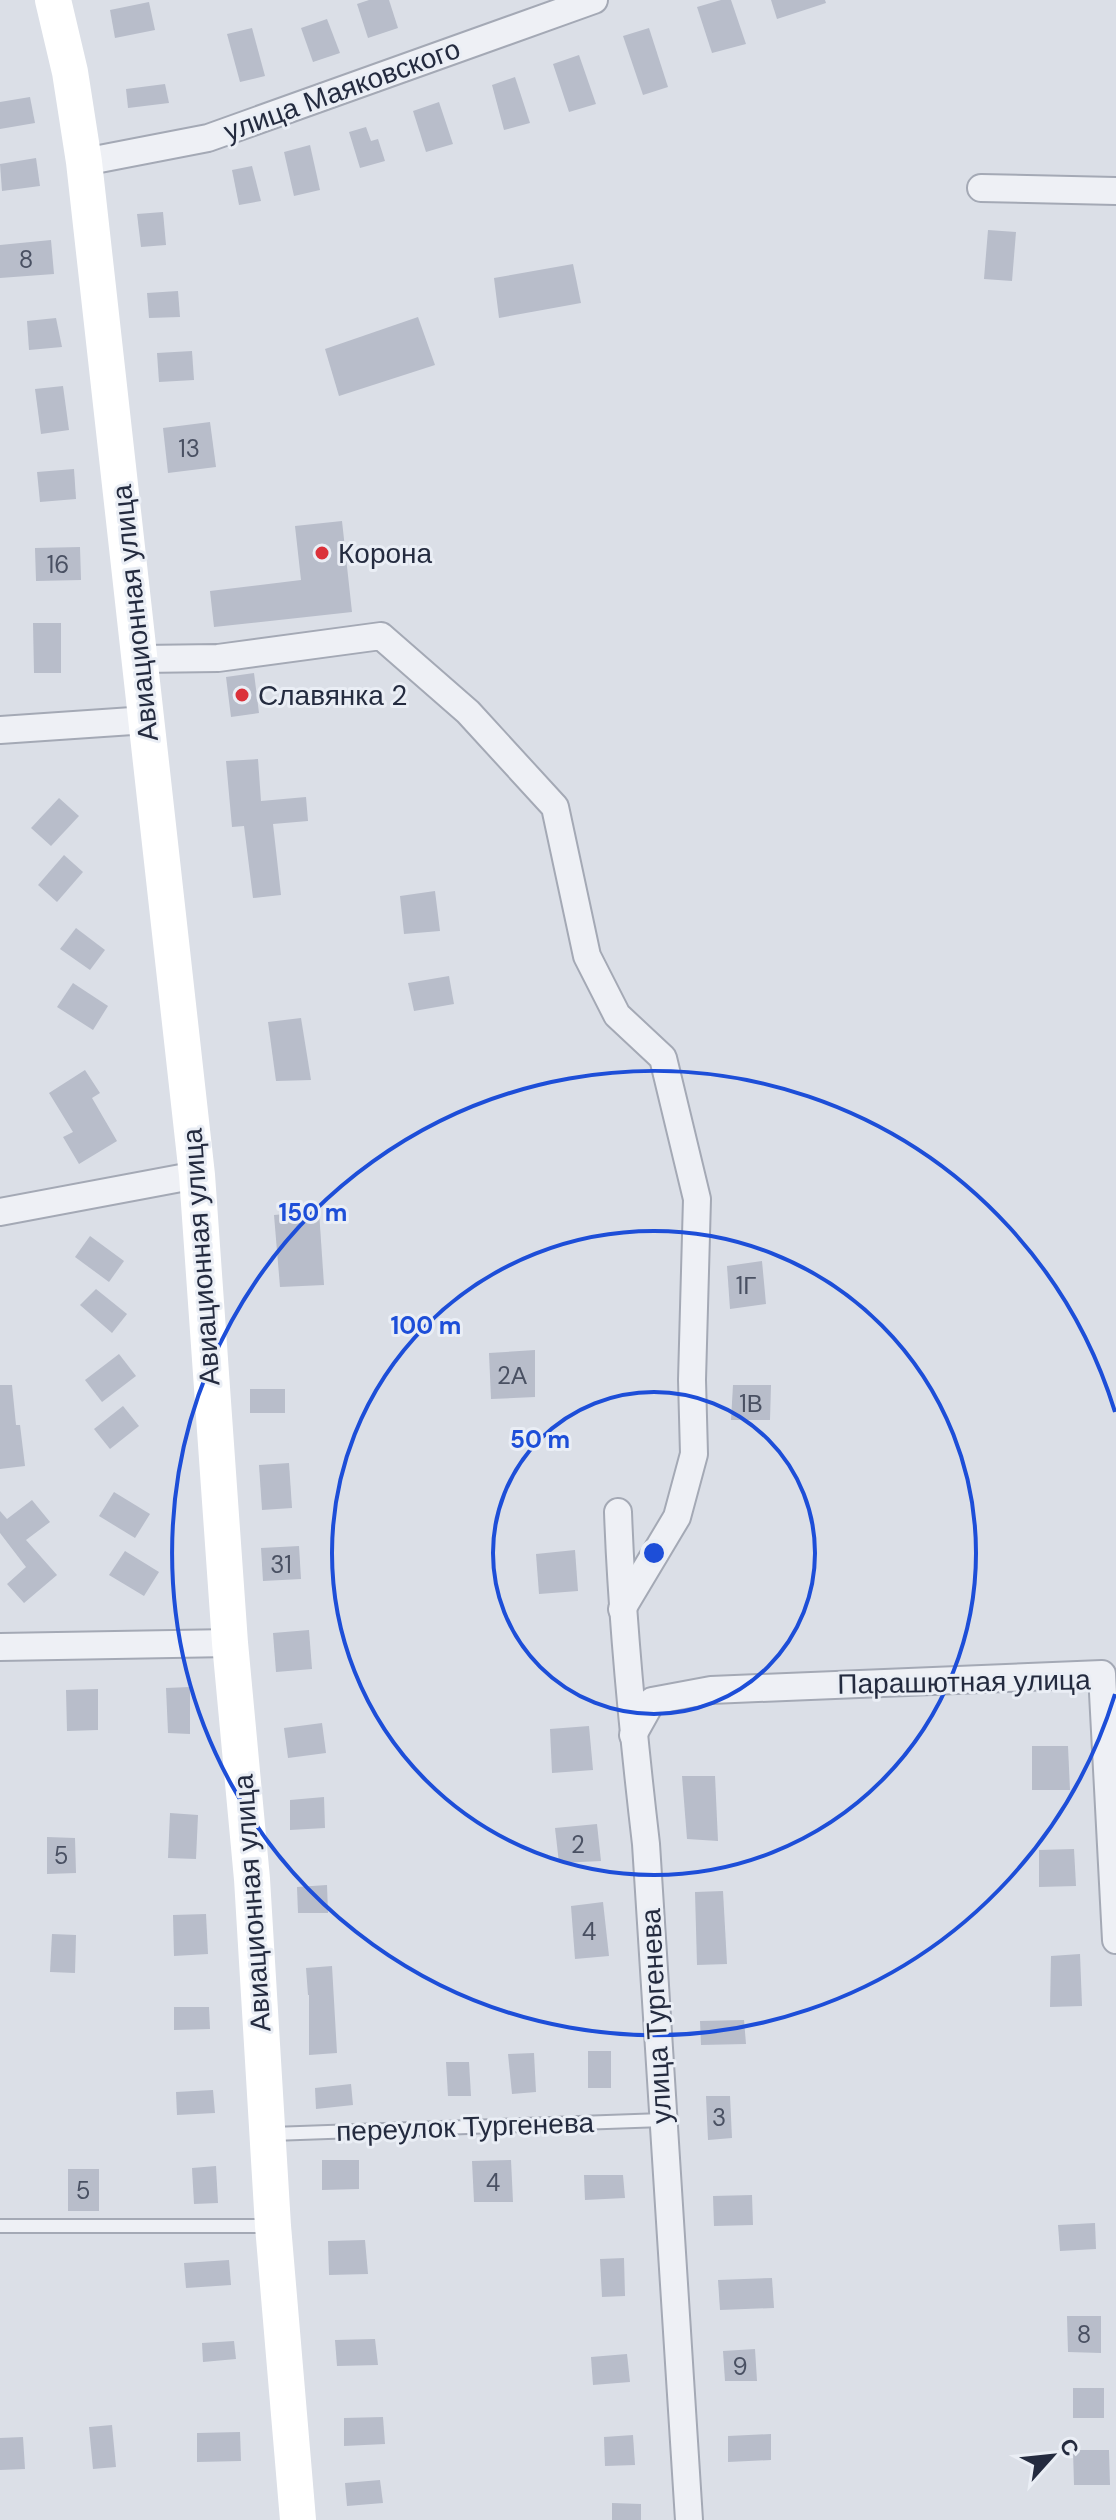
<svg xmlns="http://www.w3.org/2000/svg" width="1116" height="2520" viewBox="0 0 1116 2520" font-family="'DM Sans',sans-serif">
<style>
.building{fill:#b8bdca}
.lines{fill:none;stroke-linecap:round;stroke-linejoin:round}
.lane-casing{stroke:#a4a9b5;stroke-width:16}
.street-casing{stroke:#a4a9b5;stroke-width:30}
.lane{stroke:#eef0f5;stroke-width:12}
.street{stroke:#eef0f5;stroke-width:26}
.secondary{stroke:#fff;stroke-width:36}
.ring{fill:none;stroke:#1d4ed8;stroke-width:4}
.poi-dot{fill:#db313a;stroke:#eaeef5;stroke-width:3}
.labels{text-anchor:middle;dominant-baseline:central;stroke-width:6;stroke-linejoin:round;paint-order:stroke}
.number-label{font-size:24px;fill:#495062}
.street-label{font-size:28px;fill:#242b3f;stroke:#eaeef5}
.poi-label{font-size:28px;fill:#242b3f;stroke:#eaeef5;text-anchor:start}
.centre{fill:#1d4ed8;stroke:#eaeef5;stroke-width:4}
.ring-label{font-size:24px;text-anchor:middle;font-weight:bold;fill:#1d4ed8;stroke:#eaeef5;stroke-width:6;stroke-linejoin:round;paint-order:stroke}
</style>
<rect width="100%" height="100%" fill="#dbdfe7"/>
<g class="building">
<path d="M369,0H389L398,28L368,38L357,4Z"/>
<path d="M721,0H731L746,44L712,53L697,7Z"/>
<path d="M771,0H825L826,3L777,19Z"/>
<path d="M149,2L155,30L115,38L110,10Z"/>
<path d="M327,19L340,53L313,62L301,28Z"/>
<path d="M252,28L265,76L240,82L227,34Z"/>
<path d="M649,28L668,87L643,95L623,36Z"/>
<path d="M579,55L596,104L569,112L553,64Z"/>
<path d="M515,77L530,123L504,130L492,85Z"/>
<path d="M165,84L169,103L128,108L126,89Z"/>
<path d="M30,97L35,123L0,129V102Z"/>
<path d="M439,102L453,144L426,152L413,111Z"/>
<path d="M366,127L371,141L378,139L385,161L360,168L349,132Z"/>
<path d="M310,145L320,190L294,196L284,152Z"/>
<path d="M36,158L40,186L2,191L0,164Z"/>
<path d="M252,166L261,201L239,205L232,170Z"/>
<path d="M163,212L166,245L141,247L137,214Z"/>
<path d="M988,230L1016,232L1012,281L984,279Z"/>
<path d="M51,240L54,274L0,278V245Z"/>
<path d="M573,264L581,303L499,318L494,278Z"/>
<path d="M178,291L180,317L149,318L147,293Z"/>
<path d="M418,317L435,365L339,396L325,349Z"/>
<path d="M56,318L62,347L29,350L27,321Z"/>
<path d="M192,351L194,380L159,382L157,353Z"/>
<path d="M63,386L69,430L41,434L35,389Z"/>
<path d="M210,422L216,467L168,473L163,428Z"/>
<path d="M74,469L76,499L40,502L37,472Z"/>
<path d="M342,521L352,612L214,627L210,591L301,580L295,526Z"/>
<path d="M80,547L81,580L36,581L35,548Z"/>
<path d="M33,623H61V673H34Z"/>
<path d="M254,673L259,713L231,717L226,677Z"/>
<path d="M258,759L261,801L306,797L308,821L273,824L281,895L253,898L244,826L232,827L226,761Z"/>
<path d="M59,798L79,816L51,846L31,828Z"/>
<path d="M64,855L83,872L57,902L38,885Z"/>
<path d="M435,891L440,931L404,934L400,896Z"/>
<path d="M76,928L105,950L90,970L60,949Z"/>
<path d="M449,976L454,1004L414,1011L408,983Z"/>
<path d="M73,983L108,1006L93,1030L57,1007Z"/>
<path d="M301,1018L311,1080L276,1081L268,1022Z"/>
<path d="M85,1070L100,1093L92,1098L117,1141L79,1164L63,1137L73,1132L49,1093Z"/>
<path d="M319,1211L324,1285L280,1287L274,1215Z"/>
<path d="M90,1236L124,1261L109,1282L75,1257Z"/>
<path d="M762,1261L766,1304L730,1309L727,1266Z"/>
<path d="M96,1289L127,1314L112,1333L80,1305Z"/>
<path d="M535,1350V1397L491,1399L489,1353Z"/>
<path d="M119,1354L136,1376L102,1402L85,1380Z"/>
<path d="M0,1385H12L16,1425H20L25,1466L0,1469Z"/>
<path d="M733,1385H771L770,1420H731Z"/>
<rect x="250" y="1389" width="35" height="24"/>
<path d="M123,1406L139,1426L110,1449L94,1429Z"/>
<path d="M289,1463L292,1508L262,1510L259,1465Z"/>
<path d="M114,1492L150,1514L135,1538L99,1516Z"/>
<path d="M32,1500L50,1522L26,1540L57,1575L24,1603L7,1584L26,1567L0,1533V1511L7,1519Z"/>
<path d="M299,1546L301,1579L263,1581L261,1548Z"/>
<path d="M575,1550L578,1591L539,1594L536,1554Z"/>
<path d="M125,1551L159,1572L144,1596L109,1575Z"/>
<path d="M309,1630L312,1669L276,1672L273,1633Z"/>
<path d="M190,1687V1734L168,1733L166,1688Z"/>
<path d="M98,1689V1730L67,1731L66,1690Z"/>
<path d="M322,1723L326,1753L288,1758L284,1728Z"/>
<path d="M589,1726L593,1770L552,1773L550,1729Z"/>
<path d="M1032,1746H1068L1070,1790H1032Z"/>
<path d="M682,1776H715L718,1841L687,1839Z"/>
<path d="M324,1797L325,1828L290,1830V1800Z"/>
<path d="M170,1813L198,1815L196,1859L168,1858Z"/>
<path d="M597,1824L601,1861L559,1863L555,1828Z"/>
<path d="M47,1837L75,1838L76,1873L47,1874Z"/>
<path d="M1074,1849L1076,1886L1039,1887V1850Z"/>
<path d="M327,1885L328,1913H298L297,1887Z"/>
<path d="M723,1891L727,1964L697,1965L695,1892Z"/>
<path d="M603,1902L609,1956L575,1959L571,1906Z"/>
<path d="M206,1914L208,1954L174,1956L173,1915Z"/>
<path d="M52,1934L76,1935L75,1973L50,1972Z"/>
<path d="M1080,1954L1082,2006L1050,2007L1051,1956Z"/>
<path d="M332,1966L337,2053L309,2055V1995H308L306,1968Z"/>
<path d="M174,2007H209L210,2029L174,2030Z"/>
<path d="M744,2020L746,2044L701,2045L700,2021Z"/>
<rect x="588" y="2051" width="23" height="37"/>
<path d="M534,2053L536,2092L512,2094L508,2054Z"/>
<path d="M446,2062H469L471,2096H448Z"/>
<path d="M351,2084L353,2105L316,2109L315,2088Z"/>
<path d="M213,2090L215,2113L177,2115L176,2092Z"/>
<path d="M706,2096H730L732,2138L708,2140Z"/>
<path d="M322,2160H359V2189L322,2190Z"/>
<path d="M511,2160L513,2202H474L472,2161Z"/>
<path d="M216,2166L218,2203L194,2204L192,2168Z"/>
<rect x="68" y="2169" width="31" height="42"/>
<path d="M584,2175H623L625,2198L585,2200Z"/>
<path d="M752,2195L753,2225L714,2226L713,2196Z"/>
<path d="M1095,2223L1096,2249L1060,2251L1058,2225Z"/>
<path d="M365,2240L368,2274L329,2275L328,2241Z"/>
<path d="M624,2258L625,2296L602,2297L600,2259Z"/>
<path d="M229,2260L231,2285L186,2288L184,2263Z"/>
<path d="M772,2278L774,2308L720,2310L718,2280Z"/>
<path d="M1067,2316H1101V2353L1068,2352Z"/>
<path d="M375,2339L378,2365L337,2366L335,2340Z"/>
<path d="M234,2341L236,2359L203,2362L202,2343Z"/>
<path d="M755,2349L757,2381H725L723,2351Z"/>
<path d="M627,2354L630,2382L593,2385L591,2357Z"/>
<rect x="1073" y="2388" width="31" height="30"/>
<path d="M383,2417L385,2444L344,2446V2418Z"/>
<path d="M112,2425L116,2467L93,2469L89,2427Z"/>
<path d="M240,2432L241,2461L197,2462V2433Z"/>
<path d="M771,2434V2460L728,2462V2436Z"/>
<path d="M633,2435L635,2465L605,2466L604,2437Z"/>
<path d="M23,2437L25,2469L0,2470V2438Z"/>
<path d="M1073,2450H1109L1110,2485H1074Z"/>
<path d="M380,2480L383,2503L347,2506L345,2483Z"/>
<path d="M612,2503L641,2504V2520H612Z"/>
</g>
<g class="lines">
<g class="lane-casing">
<g id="lane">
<path d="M272,2134L663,2120"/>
<path d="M0,2226H269"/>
</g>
</g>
<g class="street-casing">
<g id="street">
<path d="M84,162L208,138L594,0"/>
<path d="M981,188L1116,191"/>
<path d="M141,659L218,658L381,636L468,712L555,807L587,956L617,1015L663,1058L697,1199L692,1380L694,1454L677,1517L622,1609"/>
<path d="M0,730L147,720"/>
<path d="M0,1212L197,1175"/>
<path d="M618,1512C622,1624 633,1733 646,1844L689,2520"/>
<path d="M0,1647L230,1643"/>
<path d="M633,1735L652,1701L711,1690L1102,1674L1116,1940"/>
</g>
</g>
<use href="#lane" class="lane"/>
<use href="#street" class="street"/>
<path class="secondary" d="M53,0L70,72L84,162L197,1175L230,1643L252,1879L273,2226L298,2520"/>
</g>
<g class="ring">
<circle cx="654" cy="1553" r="161"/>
<circle cx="654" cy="1553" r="322"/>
<path d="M1115 1694A482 482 0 1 1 1115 1412"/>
</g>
<g class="poi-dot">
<circle cx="322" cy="553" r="8"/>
<circle cx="242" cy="695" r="8"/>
</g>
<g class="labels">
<g class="number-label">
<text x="26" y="259">8</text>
<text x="189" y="448">13</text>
<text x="58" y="564">16</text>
<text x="746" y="1285">1Г</text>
<text x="512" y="1375">2А</text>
<text x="751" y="1403">1В</text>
<text x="281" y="1564">31</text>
<text x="578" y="1844">2</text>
<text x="61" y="1855">5</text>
<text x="589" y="1931">4</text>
<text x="719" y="2117">3</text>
<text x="493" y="2182">4</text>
<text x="83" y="2190">5</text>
<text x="1084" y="2334">8</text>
<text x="740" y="2366">9</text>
</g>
<g class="street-label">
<text transform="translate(342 90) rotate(-20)">улица Маяковского</text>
<text transform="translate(135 613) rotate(-96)">Авиационная улица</text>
<text transform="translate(201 1257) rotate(-94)">Авиационная улица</text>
<text transform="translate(964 1682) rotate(-1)">Парашютная улица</text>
<text transform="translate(252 1903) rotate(-94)">Авиационная улица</text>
<text transform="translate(656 2016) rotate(-93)">улица Тургенева</text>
<text transform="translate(465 2127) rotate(-2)">переулок Тургенева</text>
</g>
<g class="poi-label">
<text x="338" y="553">Корона</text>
<text x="258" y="695">Славянка 2</text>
</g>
</g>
<circle cx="654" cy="1553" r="12" class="centre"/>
<g class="ring-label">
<text x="313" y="1221">150 m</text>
<text x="426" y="1334">100 m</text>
<text x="540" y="1448">50 m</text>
</g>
<g transform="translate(1052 2456) rotate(63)" stroke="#eaeef5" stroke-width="6" paint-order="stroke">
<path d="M0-6L14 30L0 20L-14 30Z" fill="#242b3f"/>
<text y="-12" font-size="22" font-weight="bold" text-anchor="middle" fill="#242b3f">С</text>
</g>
</svg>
